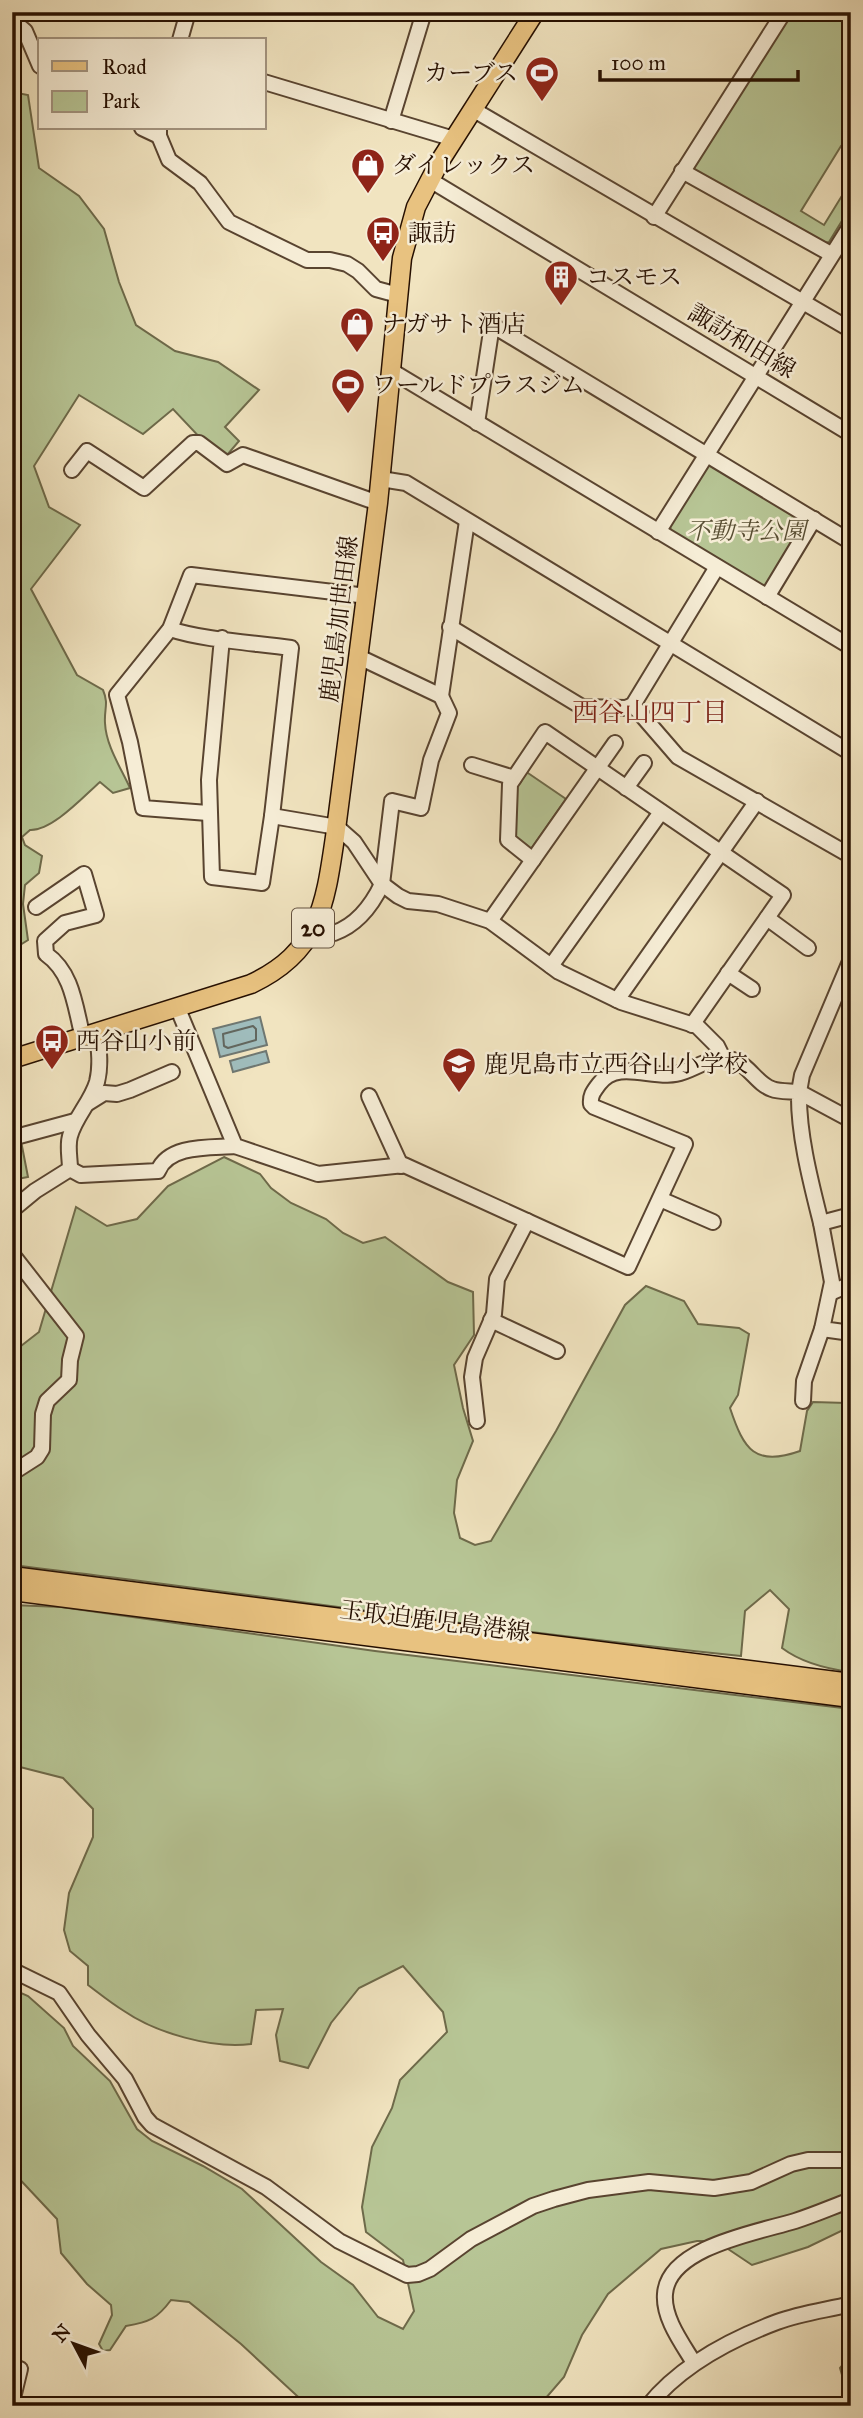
<svg xmlns="http://www.w3.org/2000/svg" width="863" height="2418" viewBox="0 0 863 2418" font-family="'IM FELL Great Primer','Noto Serif JP',serif">
<style>
.green{fill:#b7c595;stroke:#6e6a4a;stroke-width:2}
.water{fill:#9fbcbc;stroke:#6f7771;stroke-width:2}
.lines{fill:none;stroke-linecap:round;stroke-linejoin:round}
.shore{stroke:#62665e;stroke-width:2}
.minor-casing{stroke:#594430;stroke-width:18}
.major-casing{stroke:#260f00;stroke-width:21}
.minor{stroke:#f6edd6;stroke-width:14}
.major{stroke:#e8c280;stroke-width:18}
.labels{text-anchor:middle;dominant-baseline:central;stroke-width:5;stroke-linejoin:round;paint-order:stroke}
.shield{fill:#f6edd6;stroke:#645240;stroke-width:2}
.shield-label{font-size:23px;font-weight:bold;fill:#260f00}
.poi-label{font-size:24px;fill:#260f00;stroke:#f6edd6;text-anchor:start}
.street-label{font-size:24px;fill:#260f00;stroke:#f6edd6}
.park-label{font-size:24px;font-style:italic;fill:#594f34;stroke:#f6edd6}
.neighbourhood-label{font-size:26px;fill:#7a1f14;stroke:#f6edd6}
</style>
<rect width="100%" height="100%" fill="#f1e4c0"/>
<filter id="stains"><feTurbulence type="fractalNoise" baseFrequency=".00286" numOctaves="4"/><feColorMatrix values="0 0 0 0 .2 0 0 0 0 .09 0 0 0 0 .02 0 0 0 .5 -.17"/></filter>
<radialGradient id="worn" r=".72"><stop offset=".6" stop-color="#630" stop-opacity="0"/><stop offset="1" stop-color="#630" stop-opacity=".3"/></radialGradient>
<g class="green">
<path d="M791,12H851V151L841,146L801,211L824,225L851,181V206L829,242L820,244L693,171V162Z"/>
<path d="M12,92L28,95L39,168L79,196L104,229L119,282L136,325L175,351L218,362L259,390L225,427L239,441L222,461L173,409L143,434L79,395L34,466L49,507L80,525L31,589L77,675L103,690C109,704 104,709 105,723C106,746 121,768 130,788L113,793L100,782C83,797 52,831 30,830L22,837L25,845L42,856L39,873L25,885L23,904L28,940L12,950Z"/>
<path d="M706,466H712L801,518L803,525L767,585L760,587L671,532L670,526Z"/>
<path d="M525,771L566,799L531,849L515,838L517,784Z"/>
<path d="M21,1141L28,1177L12,1180V1142Z"/>
<path d="M224,1157L260,1174L271,1188L291,1203L326,1219L343,1233L363,1243L385,1237L448,1282L473,1292L474,1335L454,1365L463,1408L473,1441L457,1480L454,1513L460,1538L475,1545L491,1541L556,1431L625,1305L646,1286L684,1301L698,1324L739,1328L749,1334L738,1395L730,1408C744,1450 755,1467 800,1451L807,1411L813,1402L847,1403L851,1406V1672C827,1669 802,1663 782,1648L789,1609L770,1590L745,1611L741,1656C497,1631 255,1594 12,1565V1353L39,1332L76,1207L107,1226L137,1219L168,1186Z"/>
<path d="M12,1605L61,1607L375,1651L851,1709V2231L845,2229L808,2247L752,2265L716,2241H697L661,2249L608,2294L582,2335L564,2377L539,2406H308L241,2344L189,2302L171,2300C157,2319 149,2322 126,2326L110,2350L103,2351L99,2344L112,2315L111,2305L87,2284L61,2253L57,2219L12,2171V1989L28,1996L64,2028L73,2046L110,2081L137,2129L152,2141L203,2166L242,2189L321,2262L353,2285L378,2317L403,2329L414,2311L403,2260L366,2232L362,2207L372,2147L392,2108L400,2080L447,2032L443,2012L403,1966L359,1988L331,2023L308,2068L280,2061L276,2035L283,2009L256,2010L251,2044C212,2049 156,2033 124,2011C111,2003 100,1994 88,1985V1966L70,1951L64,1930L69,1893L93,1837V1809L63,1778L12,1765Z"/>
<path d="M851,2355V2406L840,2368Z"/>
</g>
<g class="water">
<path d="M260,1017L267,1045L220,1057L213,1029Z"/>
<path d="M266,1051L269,1062L233,1072L230,1061Z"/>
</g>
<g class="lines">
<path class="shore" d="M253,1026L256,1029V1040L228,1048L224,1046L223,1034Z"/>
<g class="minor-casing">
<g id="minor">
<path d="M12,20L25,31L40,66"/>
<path d="M180,40L188,12"/>
<path d="M264,82L454,139"/>
<path d="M474,110L851,330"/>
<path d="M391,121L424,12"/>
<path d="M142,128L159,136"/>
<path d="M159,128V136L169,160L200,183L229,222L307,260H330L347,264L358,271L376,289L398,295"/>
<path d="M682,171L831,254"/>
<path d="M430,180L851,434"/>
<path d="M654,217L784,12"/>
<path d="M390,370L851,647"/>
<path d="M477,423L492,325L851,542"/>
<path d="M72,470L87,451L144,488L193,443H199L227,464L243,455L378,503"/>
<path d="M381,479L406,483L851,753"/>
<path d="M658,532L851,225"/>
<path d="M767,597L814,519"/>
<path d="M450,627L582,707L626,708L633,705L717,567"/>
<path d="M170,629C202,640 256,643 291,648L272,816L262,883L212,877L209,780L222,638"/>
<path d="M359,657L441,696L467,521"/>
<path d="M633,705L678,757L851,856"/>
<path d="M472,765L514,778"/>
<path d="M626,788L644,763"/>
<path d="M208,813L143,808L130,742L117,695L170,629L191,575L367,596"/>
<path d="M272,816L337,827L354,842L382,884L398,896L408,901L438,904L490,921L559,972L621,1002L697,1026L717,1046L723,1058"/>
<path d="M533,860L508,840L510,784L545,732L783,895L692,1025"/>
<path d="M36,907L84,874L96,915L65,923L45,941L46,954C73,973 75,1007 83,1038"/>
<path d="M767,918L808,948"/>
<path d="M490,921L615,743"/>
<path d="M311,932C318,933 328,935 334,933C357,925 372,905 382,884L392,801L421,808L431,760L449,713L441,696"/>
<path d="M851,959L802,1075L799,1092L851,1120"/>
<path d="M551,966L661,812"/>
<path d="M728,973L752,989"/>
<path d="M617,1000L757,801"/>
<path d="M178,1009L235,1146L318,1174L404,1165L628,1267L685,1144L594,1107L591,1104C590,1095 594,1091 599,1084C617,1059 651,1079 676,1074C696,1070 710,1054 733,1060C749,1065 757,1084 772,1089C779,1092 791,1091 799,1092C798,1134 811,1183 821,1223L851,1215"/>
<path d="M369,1096L401,1166"/>
<path d="M88,1103L104,1093L117,1094L130,1090L172,1072"/>
<path d="M12,1138L75,1121"/>
<path d="M70,1169L81,1175L158,1171C169,1144 211,1148 235,1146"/>
<path d="M660,1199L713,1222"/>
<path d="M12,1210L35,1191L70,1169C70,1159 67,1146 70,1136C75,1117 91,1102 97,1082C101,1066 99,1050 97,1033"/>
<path d="M821,1223L832,1282L822,1329L851,1333"/>
<path d="M12,1254L76,1336L70,1360L69,1380L47,1401L43,1414L42,1449L37,1457L12,1473"/>
<path d="M830,1293L851,1284"/>
<path d="M491,1320L557,1351"/>
<path d="M803,1401L804,1381L822,1329"/>
<path d="M477,1421L472,1377L475,1358L494,1314L497,1279L527,1221"/>
<path d="M12,1970L59,1993L88,2035L125,2079L145,2117L152,2125L266,2187L339,2241L407,2275L418,2274L430,2269L471,2239L533,2206L554,2199L588,2190L649,2182L714,2188L751,2182L791,2164L808,2160H851"/>
<path d="M694,2363C682,2343 663,2318 665,2294C668,2247 759,2232 795,2221C814,2215 832,2207 851,2200"/>
<path d="M12,2402L20,2369"/>
<path d="M648,2406C680,2366 729,2340 777,2322C801,2313 827,2310 851,2304"/>
</g>
</g>
<g class="major-casing">
<g id="major">
<path d="M12,1059L251,984C319,952 325,906 335,837L378,503L402,258L416,207L440,161L535,12"/>
<path d="M12,1576L851,1683"/>
<path d="M12,1591L851,1698"/>
</g>
</g>
<use href="#minor" class="minor"/>
<use href="#major" class="major"/>
</g>
<defs>
<g id="stadium-pin" transform="scale(1.75)"><path d="M0 17L-7.5 6A9.5 9.5 0 1 1 7.5 6Z" fill="#8f2418" stroke="#f6edd6"/><path d="M0-5a6.5 5 0 1 0 0 10a6.5 5 0 1 0 0-10ZM-3.5-1.8h7v3.6h-7Z" fill="#fff"/></g>
<g id="shop-pin" transform="scale(1.75)"><path d="M0 17L-7.5 6A9.5 9.5 0 1 1 7.5 6Z" fill="#8f2418" stroke="#f6edd6"/><path d="M-5-2.5h2.3a2.7 3.5 0 0 1 5.4 0H5L5.5 6h-11ZM-1.5-2.5h3a1.5 2.3 0 0 0-3 0Z" fill="#fff"/></g>
<g id="bus-pin" transform="scale(1.75)"><path d="M0 17L-7.5 6A9.5 9.5 0 1 1 7.5 6Z" fill="#8f2418" stroke="#f6edd6"/><path d="M-5-6H5V4H4V6H2V4H-2V6H-4V4H-5ZM-3.5-4V0h7V-4ZM-3.5 1.2v1.5H-2V1.2ZM2 1.2v1.5H3.5V1.2Z" fill="#fff"/></g>
<g id="building-pin" transform="scale(1.75)"><path d="M0 17L-7.5 6A9.5 9.5 0 1 1 7.5 6Z" fill="#8f2418" stroke="#f6edd6"/><path d="M-4-6H4V6H1V3H-1V6H-4ZM-2.5-4.3h1.7v1.8h-1.7ZM.8-4.3h1.7v1.8H.8ZM-2.5-1h1.7V.8h-1.7ZM.8-1h1.7V.8H.8Z" fill="#fff"/></g>
<g id="school-pin" transform="scale(1.75)"><path d="M0 17L-7.5 6A9.5 9.5 0 1 1 7.5 6Z" fill="#8f2418" stroke="#f6edd6"/><path d="M0-5L7-2L0 1L-7-2ZM-4 1L0 2.5L4 1V4Q0 6-4 4Z" fill="#fff"/></g>
</defs>
<g fill-rule="evenodd">
<use href="#stadium-pin" x="542" y="73"/>
<use href="#shop-pin" x="368" y="165"/>
<use href="#bus-pin" x="383" y="233"/>
<use href="#building-pin" x="561" y="277"/>
<use href="#shop-pin" x="357" y="324"/>
<use href="#stadium-pin" x="348" y="385"/>
<use href="#bus-pin" x="52" y="1041"/>
<use href="#school-pin" x="459" y="1064"/>
</g>
<g class="labels">
<rect class="shield" x="292" y="908.5" width="42" height="39" rx="5"/>
<g class="shield-label">
<text x="313" y="928">20</text>
</g>
<g class="poi-label">
<text x="518" y="73" text-anchor="end">カーブス</text>
<text x="392" y="165">ダイレックス</text>
<text x="408" y="233">諏訪</text>
<text x="586" y="277">コスモス</text>
<text x="382" y="324">ナガサト酒店</text>
<text x="372" y="385">ワールドプラスジム</text>
<text x="76" y="1041">西谷山小前</text>
<text x="484" y="1064">鹿児島市立西谷山小学校</text>
</g>
<g class="street-label">
<text transform="translate(742 341) rotate(31)">諏訪和田線</text>
<text transform="translate(339 619) rotate(-83)">鹿児島加世田線</text>
<text transform="translate(435 1621) rotate(7)">玉取迫鹿児島港線</text>
</g>
<g class="park-label">
<text x="746" y="531">不動寺公園</text>
</g>
<g class="neighbourhood-label">
<text x="650" y="712">西谷山四丁目</text>
</g>
</g>
<rect width="863" height="2418" fill="none" stroke="#f1e4c0" stroke-width="42"/>
<rect x="14" y="14" width="835" height="2390" fill="none" stroke="#260f00" stroke-width="3.5"/>
<rect x="21" y="21" width="821" height="2376" fill="none" stroke="#260f00" stroke-width="2"/>
<rect x="38" y="38" width="228" height="91" fill="#f6edd6" stroke="#a39480" stroke-width="2"/>
<rect x="52" y="61" width="35" height="10" fill="#e8c280" stroke="#a39480" stroke-width="2"/>
<text x="102" y="74" font-size="21" fill="#260f00">Road</text>
<rect x="52" y="91" width="35" height="21" fill="#b7c595" stroke="#a39480" stroke-width="2"/>
<text x="102" y="108" font-size="21" fill="#260f00">Park</text>
<g transform="translate(74 2344) rotate(311)" stroke="#f6edd6" stroke-width="5" paint-order="stroke">
<path d="M0-5L12 26L0 18L-12 26Z" fill="#260f00"/>
<text y="-10" font-size="19" font-weight="bold" text-anchor="middle" fill="#260f00">N</text>
</g>
<path d="M600 70v10h198v-10" fill="none" stroke="#260f00" stroke-width="3.5"/>
<text x="611" y="70" font-size="21" fill="#260f00" stroke="#f6edd6" stroke-width="5" paint-order="stroke">100 m</text>
<rect width="100%" height="100%" filter="url(#stains)"/>
<rect width="100%" height="100%" fill="url(#worn)"/>
</svg>
